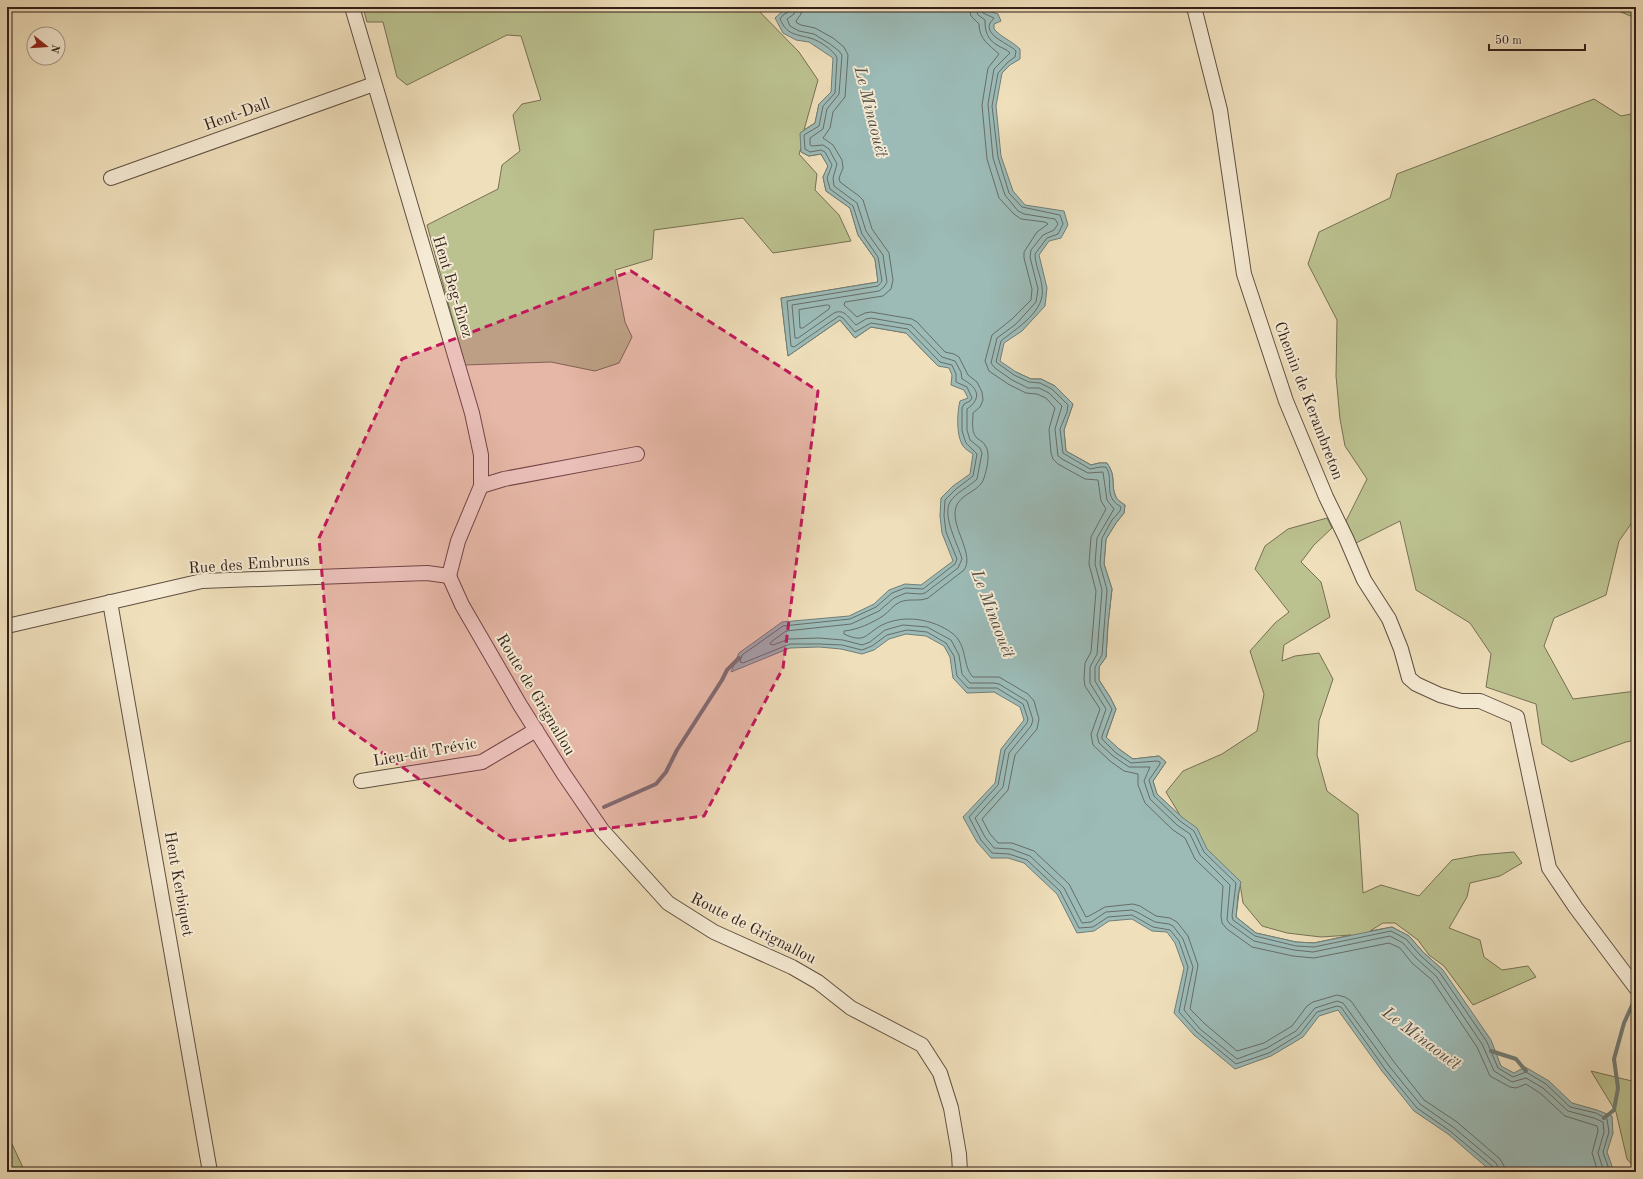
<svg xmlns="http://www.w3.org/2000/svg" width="1643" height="1179" viewBox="0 0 1643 1179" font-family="'Old Standard TT',serif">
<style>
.green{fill:#bbc18f;stroke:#767054;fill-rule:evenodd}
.water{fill:#9cbbb7;stroke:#727d77}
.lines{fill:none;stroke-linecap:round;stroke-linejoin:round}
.shore{stroke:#676d68;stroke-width:1}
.stream{stroke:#727d77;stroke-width:4}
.minor-casing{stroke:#614f41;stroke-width:16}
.minor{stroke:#f5ead3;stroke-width:14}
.marked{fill:#c2185b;fill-opacity:0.2;stroke:#c2185b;stroke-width:3;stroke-dasharray:8 5;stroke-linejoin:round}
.labels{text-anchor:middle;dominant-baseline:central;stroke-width:4;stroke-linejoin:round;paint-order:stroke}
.street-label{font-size:16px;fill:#321f18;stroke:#f5ead3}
.water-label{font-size:17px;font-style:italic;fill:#524e48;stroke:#f5ead3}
</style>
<rect width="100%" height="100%" fill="#efdfbb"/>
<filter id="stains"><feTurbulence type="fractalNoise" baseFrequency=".005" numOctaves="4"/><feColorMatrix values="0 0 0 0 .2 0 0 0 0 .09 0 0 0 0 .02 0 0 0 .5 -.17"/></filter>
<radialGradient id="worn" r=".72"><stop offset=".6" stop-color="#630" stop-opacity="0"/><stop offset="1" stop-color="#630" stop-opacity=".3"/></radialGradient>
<g class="green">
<path d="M363,7H755L799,52L818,80L804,130L815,123L819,104L938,366L906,333L871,327L855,338L840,320L788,356L781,298L878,282L875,259L858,235L850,208L826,191L823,177L828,166L821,154L809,156L801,152V148L799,154L817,174L815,190L839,215L851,241L773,253L743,218L654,230L652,259L615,270L625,322L632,337L619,363L595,371L551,362L465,365L427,225L498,189L502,165L520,151L513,115L522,104L541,100L521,36L507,35L407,85L397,77L383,22H367Z"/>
<path d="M1609,7H1636V22L1633,17Z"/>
<path d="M1594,99L1621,116L1636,113V517L1619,541L1606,595L1554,618L1544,646L1573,699L1636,691V740L1626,742L1571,762L1542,744L1536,704L1486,687L1491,654L1470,623L1416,590L1400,521L1356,543L1346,521L1367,479L1345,446L1340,419L1336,376L1337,320L1308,264L1319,232L1390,198L1397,174Z"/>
<path d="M1016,372L1031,379H1041L1055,386L1073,404L1064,430L1066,451L1091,465L1099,463H1107C1117,477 1110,485 1116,497C1117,500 1122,503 1125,505L1124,513L1116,523L1106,539L1104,564L1112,589L1108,624L1106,657L1099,667V680L1110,697L1116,709L1106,738L1119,749L1133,759L1159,756L1166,762L1153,781L1157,794L1181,817L1166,792L1183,771L1222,754L1257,731L1264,694L1250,651L1275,623L1289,612L1255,569L1265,546L1288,529L1327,518L1332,528L1314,545L1301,562L1321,582L1330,617L1284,645L1282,661L1295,656L1319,653L1333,679L1319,721L1317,755L1327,791L1358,814L1363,893L1381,885L1419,896L1452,860L1479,855L1514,852L1522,863L1500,876L1470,883L1467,897L1449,928L1480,940L1484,957L1502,970L1528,966L1536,977L1473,1005L1444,966L1429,955L1418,940L1395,923H1383L1370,931L1392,927L1409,936L1423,952L1443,970L1263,954L1092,754ZM1240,884L1243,903L1262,926L1287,933L1321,937L1351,935L1314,943L1296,942L1256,933L1236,917Z"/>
<path d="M1591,1071L1636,1082V1169L1627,1159L1616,1112Z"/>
<path d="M7,1144H12L25,1172H7Z"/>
</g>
<path class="water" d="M787,7H983L985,10L998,14L1001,21L994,24V29C1002,38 1012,41 1020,49V59L1010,65L1002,73L996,106L1001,156L1013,191L1025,205L1064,211L1068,225L1061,238L1049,241L1039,255L1047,288L1045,306L1022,331L1004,343L1000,361L1016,372L1031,379H1041L1055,386L1073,404L1064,430L1066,451L1091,465L1099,463H1107C1117,477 1110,485 1116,497C1117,500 1122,503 1125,505L1124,513L1116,523L1106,539L1104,564L1112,589L1108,624L1106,657L1099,667V680L1110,697L1116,709L1106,737L1119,749L1133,759L1159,756L1166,762L1153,781L1157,794L1183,818L1197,828L1207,849L1241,882L1238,895L1236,917L1256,933L1296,942L1314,943L1392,927L1409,936L1423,952L1443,970L1491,1040L1501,1066L1514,1073L1525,1067L1549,1081L1572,1103L1597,1110L1612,1116L1613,1133L1607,1152L1613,1169L1616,1172H1492L1448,1134L1414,1111L1382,1071L1338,1010L1319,1016L1303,1037L1271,1056L1235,1069L1194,1035L1174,1013L1184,968L1175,943L1167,932L1152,931L1132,919L1109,921L1094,931L1077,933L1057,894L1024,863L1008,858H991L977,842L963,817L995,783L1001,749L1024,720L1020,707L994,692L967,693L953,678L950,657L944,646L926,636L906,634L889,639L874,650L862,654L841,649L819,647L790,648L731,672L739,653L782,622L849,616L874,604L889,590L905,584L921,585L953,561L942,533L940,516L941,498L953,486L970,474L973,454C970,452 965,449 963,446C956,436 957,412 960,401L968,398L964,390L951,385L952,375L949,368L938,366L906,333L871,327L855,338L840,320L788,356L781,298L878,282L875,259L858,235L850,208L826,191L823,177L828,166L821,154L809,156L801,152L800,133L815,123L819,104L831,92L833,58L809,42L796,40L783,33L775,18Z"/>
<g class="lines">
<g class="shore">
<path d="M791,7L790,11L783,15L780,19C787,35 795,34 810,38C818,40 834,50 837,58L835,93L823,106L819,126L804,135L805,149L810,152L821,150L825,152L832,165L827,178L830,189L853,206L862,234L878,257L882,281L878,286L787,301L791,346L794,347L839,316L843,318L855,332L871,323L908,329L940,362L952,365L956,374V382L967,387L972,398L970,401L964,404L962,408V431L966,443L977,454L973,476L956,489L945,500L944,516L946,532L957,559L955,564L923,589L905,588L892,593L876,607L850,619L783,626L742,655L740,662L743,663L790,644H820L842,645L862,650L872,646L887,635L907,630L927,632L946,643L954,656L957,676L968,688H997L1023,704L1028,719L1027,723L1005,750L998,785L969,817L981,840L992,853L1009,854L1027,860L1060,891L1079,928L1093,927L1108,917L1132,915L1153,927L1170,930L1179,941L1188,967L1179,1012L1197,1032L1236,1064L1269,1053L1300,1034L1317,1012L1337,1006L1341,1007L1385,1069L1417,1108L1450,1131L1493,1167L1494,1172"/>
<path d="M796,7L794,14L787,19L790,26L799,31L814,34L830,44L839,51L842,55L839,94L827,109L823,129L810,138V145L812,146L823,145L829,149L837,164L833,178L834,186L857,203L866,231L883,255L887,282L884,287L879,291L792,305L795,338H798L834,313C845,308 849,319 856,325L866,319L871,318L911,325L942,357L955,361L961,372L962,379C976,386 984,397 967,409V430L970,440L980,448L982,453L977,479C969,487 956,492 950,502C942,517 958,544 962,559L958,568L925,593L921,594L906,593L894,598L879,611L851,624L786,631L771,642L770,644L773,645L789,639L819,638L843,640L862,645L870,642L885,630L903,625L927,627L951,640L959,655L962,674L970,683H994L999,684L1027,701L1033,720L1031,726L1009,753L1003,787L975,818L985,837L994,848L1011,849L1030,856L1064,888L1082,923L1091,922L1106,912L1132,910L1137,912L1155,922L1169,924L1173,926L1183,939L1193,967L1184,1010L1200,1029L1237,1059L1267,1048L1296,1031L1315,1008L1337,1001L1343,1003L1389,1066L1420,1104L1453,1127L1496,1163L1498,1167L1499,1172"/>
<path d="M802,7L801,14L796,21L797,23L801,25L815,28L833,38L844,47L848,55L845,97L833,112L830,128L823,138L833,145L842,160L843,168L839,178L840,182L859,196L863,200L872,229L889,253L893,280L891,289L883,296L845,302L844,305L857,317L865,313L871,312L912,319L917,322L945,352L954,354L959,357L968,375L977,382L982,392L983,400L980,407L973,413C973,420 971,431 976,437C978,440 983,441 985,445C991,453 987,469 984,478C979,494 955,493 955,514C955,532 974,556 964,570L928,598C919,602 910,598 900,602C893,605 889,612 883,616C872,623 857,630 844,631V634C866,644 865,634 882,625C904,614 933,619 952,633C968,645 962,666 973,677H999L1028,694L1034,701L1039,719L1037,729L1015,755L1008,790L982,819L990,834L998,843H1012L1034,851L1069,884L1086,917L1089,916L1105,907L1133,904L1140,906L1156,916L1170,918L1177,922L1188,936L1198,965L1190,1009L1205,1024L1237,1051L1264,1043L1292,1026L1307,1006L1313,1002L1337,995L1345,997L1351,1001L1394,1062L1424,1100L1457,1122L1500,1159L1504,1166L1505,1172"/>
<path d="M969,7L971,16L979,24C979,39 989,45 999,54L988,68L982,105L987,159L999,198L1014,214L1021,219L1045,222L1048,224L1037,232L1024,252V258L1032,289L1031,300L1012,319L992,335L985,361L989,371L1008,384L1026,393L1037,394L1046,398L1055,408L1049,429L1051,453L1053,459L1058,464L1085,479L1098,480L1101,501L1106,509L1091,537L1089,564L1096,591L1091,652L1085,663L1084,679L1085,686L1100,709L1091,734L1093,745L1110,761L1124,771L1138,774V785L1145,803L1173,830L1185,838L1195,859L1223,886L1221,916L1222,923L1227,929L1252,947L1293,956L1314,958L1389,943L1400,948L1412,963L1432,980L1477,1047L1490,1076L1510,1087L1516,1088L1526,1084L1540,1093L1565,1116L1597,1126L1598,1131L1592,1153L1598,1172"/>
<path d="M975,7L978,15L985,20C985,31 987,39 997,45C1001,48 1007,49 1010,53L994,69L988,104L993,158L1005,195L1018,211L1024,214L1055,219L1058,224L1054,230L1043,235L1031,250L1030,257L1038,289L1036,302L1016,324L997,338L991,363L995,368L1012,380L1028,388H1039L1049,393L1062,406L1055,429L1058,456L1062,459L1088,473L1103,472L1107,500L1114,509L1097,538L1095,564L1102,590L1097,654L1090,667V683L1106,709L1097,735L1099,743L1113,756L1129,767H1150L1144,781L1150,799L1177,825L1190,834L1200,855L1230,885L1227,920L1230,924L1254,941L1294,950L1313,952L1390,936L1403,943L1416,958L1436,976L1482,1044L1494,1071L1512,1082L1526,1078L1543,1088L1568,1111L1594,1118L1603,1122L1604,1132L1598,1153L1604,1172"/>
<path d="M980,7L983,13L994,18C993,20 991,21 990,23C984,36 1010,44 1016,51L1015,57L1008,62L998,73L992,106L998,157L1009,193L1022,207L1060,215L1063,224L1058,234L1047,238L1035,254C1035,265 1041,276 1042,287C1046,311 1018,327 1001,341L996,362L1014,375L1029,382L1040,383L1052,389L1068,405L1067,412L1060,429L1063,453L1090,469L1100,467H1106C1113,477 1106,491 1113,500C1115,503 1118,505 1121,507L1120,511L1112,520L1102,538L1100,564L1107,590L1102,655L1095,667V681L1112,709L1102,736V739L1116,753L1131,763L1157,761L1160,762V764L1149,780L1154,796L1180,821L1194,831L1204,852L1236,883L1232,916L1233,920L1255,936L1296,946L1314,947L1391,931L1406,939L1420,955L1440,973L1487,1042L1498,1068L1513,1077L1526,1072L1546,1084L1570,1107L1596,1113L1607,1119L1609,1132L1603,1152L1610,1172"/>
<path d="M828,305L830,306L829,309L803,328H800L799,310Z"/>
</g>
<g class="stream">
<path d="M604,807L656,784L666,772L677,750L722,680L727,670L739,658"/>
<path d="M1491,1051L1516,1059L1526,1071"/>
<path d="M1604,1118L1614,1110L1618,1088L1614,1059L1624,1023L1634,1001"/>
</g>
<g class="minor-casing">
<g id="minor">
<path d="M352,7L472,413L481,455V486L458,541L449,576"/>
<path d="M1194,7L1220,110L1244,274L1286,401L1326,497L1346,538L1364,580L1389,619L1401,649L1409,678L1416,684L1440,695L1461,701H1480L1517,717L1549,868L1576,908L1636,988"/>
<path d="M111,178L374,84"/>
<path d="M481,486L504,479L637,454"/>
<path d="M449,576L462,605L520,705L563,773L602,830L668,903L714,932L792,967L818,982L851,1008L922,1045L940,1073L951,1108L959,1154L960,1172"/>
<path d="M110,602L210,1172"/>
<path d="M7,626L202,581L427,573L449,576"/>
<path d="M361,781L482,762L536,730"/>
</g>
</g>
<use href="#minor" class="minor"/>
</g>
<path class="marked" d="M631,271L818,391L783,668L704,816L507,841L334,719L319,538L402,359Z"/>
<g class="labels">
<g class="street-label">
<text transform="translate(237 115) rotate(-20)">Hent-Dall</text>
<text transform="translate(452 287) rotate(73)">Hent Beg-Enez</text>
<text transform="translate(1308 401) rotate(69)">Chemin de Kerambreton</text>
<text transform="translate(249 565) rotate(-4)">Rue des Embruns</text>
<text transform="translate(535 695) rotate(59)">Route de Grignallou</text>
<text transform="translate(425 753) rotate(-10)">Lieu-dit Trévic</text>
<text transform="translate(178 884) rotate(80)">Hent Kerbiquet</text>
<text transform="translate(753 929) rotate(27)">Route de Grignallou</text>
</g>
<g class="water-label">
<text transform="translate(870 112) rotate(76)">Le Minaouët</text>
<text transform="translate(992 614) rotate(69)">Le Minaouët</text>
<text transform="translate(1421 1039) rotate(37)">Le Minaouët</text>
</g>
</g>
<rect width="1643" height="1179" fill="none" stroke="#efdfbb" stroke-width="24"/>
<rect x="8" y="8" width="1627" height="1163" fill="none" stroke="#321f18" stroke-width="2"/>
<rect x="12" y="12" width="1619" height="1155" fill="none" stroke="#321f18"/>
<g transform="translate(46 46) rotate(107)"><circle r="19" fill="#f5ead3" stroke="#a79988"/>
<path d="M0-3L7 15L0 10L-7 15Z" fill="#8f2418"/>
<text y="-6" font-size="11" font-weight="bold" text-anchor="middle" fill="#321f18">N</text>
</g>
<path d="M1489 44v6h96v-6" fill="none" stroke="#321f18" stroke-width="2"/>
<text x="1495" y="44" font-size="12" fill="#321f18" stroke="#f5ead3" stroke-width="3" paint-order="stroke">50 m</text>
<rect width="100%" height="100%" filter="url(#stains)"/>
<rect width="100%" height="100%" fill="url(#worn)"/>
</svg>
